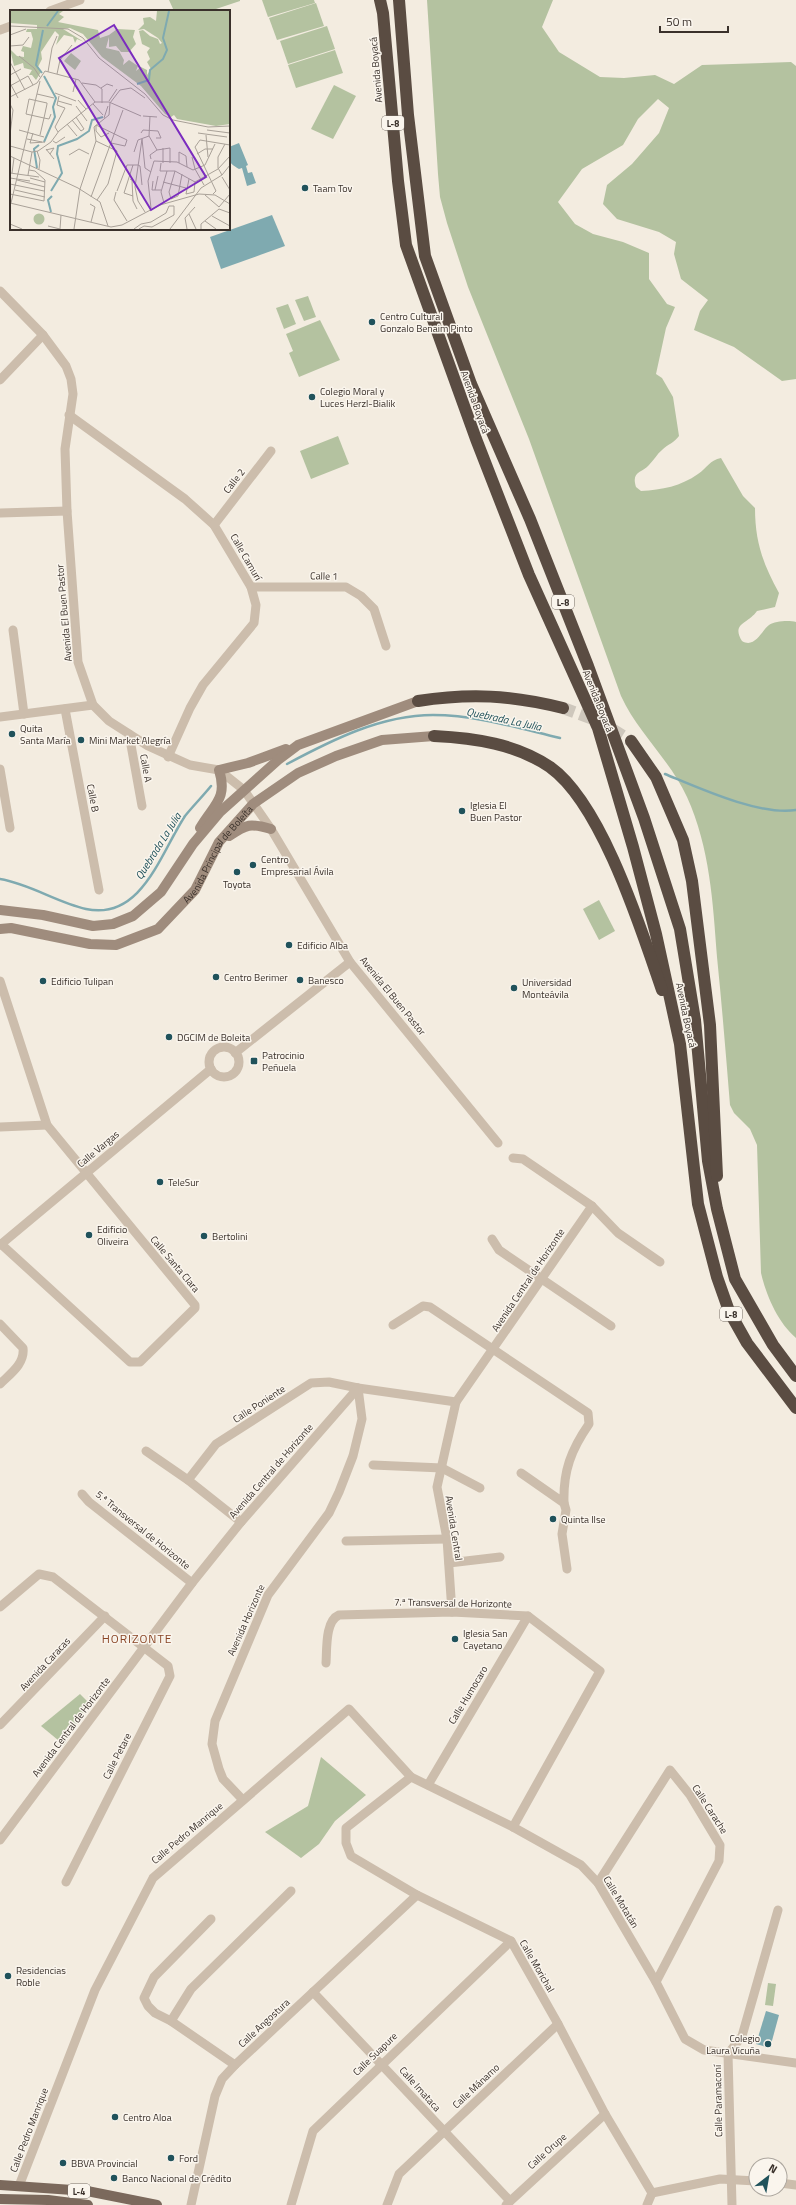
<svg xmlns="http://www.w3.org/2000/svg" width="796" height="2205" viewBox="0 0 796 2205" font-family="'Titillium Web',sans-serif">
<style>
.green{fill:#b4c2a0}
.water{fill:#7faab0}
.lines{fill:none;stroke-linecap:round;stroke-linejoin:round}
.stream{stroke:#7faab0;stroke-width:2.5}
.highway-tunnel{stroke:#cec7bc;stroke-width:12;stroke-dasharray:12 6;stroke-linecap:butt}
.street{stroke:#ccbdac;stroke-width:9}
.secondary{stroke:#9f8c7d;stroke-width:10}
.primary{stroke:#7b695c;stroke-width:10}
.highway{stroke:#5a4c42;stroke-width:12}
.poi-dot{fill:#20525b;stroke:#faf5ed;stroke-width:1.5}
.labels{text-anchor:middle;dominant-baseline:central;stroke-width:3;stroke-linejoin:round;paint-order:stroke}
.shield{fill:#faf5ed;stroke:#746c65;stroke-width:1}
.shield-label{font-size:9px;font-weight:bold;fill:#3a312b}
.street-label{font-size:10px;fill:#3a312b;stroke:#faf5ed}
.poi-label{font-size:10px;fill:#3a312b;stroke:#faf5ed;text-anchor:start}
.water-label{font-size:11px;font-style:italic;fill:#20525b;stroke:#faf5ed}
.quarter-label{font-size:12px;letter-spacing:1px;fill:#884424;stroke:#faf5ed}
.inset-river{fill:none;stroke:#7faab0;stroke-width:2}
.inset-road{fill:none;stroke:#a9a198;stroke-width:1}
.view{fill:#7b2cbf;fill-opacity:0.15;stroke:#7b2cbf;stroke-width:2}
.inset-edge{fill:none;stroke:#3a312b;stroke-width:2}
</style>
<rect width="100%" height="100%" fill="#f3ece0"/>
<g class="green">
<path d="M169,0H240V1L210,11H174Z"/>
<path d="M262,0H314L315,3L268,17Z"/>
<path d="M427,0H553L542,27L559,52L600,77L624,78L655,75L674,84L702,65L791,62L796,66V379L782,381L734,347L694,330L700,311L708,300L681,279L674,254L676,242L659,232L617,219L603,204L607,185L632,164L659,133L669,108L658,99L638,119L623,145L582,169L558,202L575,224L593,234L623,242L649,253V279L667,304L675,307L666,328L656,374L662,378L673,397L679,436C674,443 668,444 662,450C657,454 654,460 649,465C642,473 631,471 636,487L641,491C662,490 681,486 698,474C707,468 710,460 721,458L743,496L755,508C755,542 763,564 779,593L775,607L757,611C748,624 731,623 742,641C755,649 762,630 769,625C775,621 789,620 796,622V1338C778,1323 766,1295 761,1273L757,1145L750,1129L734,1113L730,1105C726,1056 722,1006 717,957C713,903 710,848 687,797C670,760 638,733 621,696L529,439L468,287L447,223L440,197L438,174Z"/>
<path d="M316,3L324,26L277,40L269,18Z"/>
<path d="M327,26L335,49L288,64L280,41Z"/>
<path d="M335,50L343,73L296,88L288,65Z"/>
<path d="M334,85L356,96L333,139L311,129Z"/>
<path d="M308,296L316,317L304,321L295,300Z"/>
<path d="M288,304L296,324L284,329L276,308Z"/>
<path d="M320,320L340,360L299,377L289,353L293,351L286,334Z"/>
<path d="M338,436L349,464L311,479L300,451Z"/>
<path d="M599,900L615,931L599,940L583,909Z"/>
<path d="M80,1694L89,1703L64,1745L41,1726Z"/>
<path d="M321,1757L366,1795L335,1821L319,1844L301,1858L265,1832L308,1806Z"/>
<path d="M768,1983L776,1984L773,2006L765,2005Z"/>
</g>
<g class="water">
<path d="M239,143L248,165L246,166L248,173L252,172L256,183L247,186L242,168L239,169C227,162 229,160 229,147Z"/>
<path d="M272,215L285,246L221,269L210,237Z"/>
<path d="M766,2011L779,2015L770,2048L756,2044Z"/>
</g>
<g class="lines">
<g class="stream">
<path d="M287,764C332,740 381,715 433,715C476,715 518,728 560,738"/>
<path d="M665,774C699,788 760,816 796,810"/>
<path d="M0,879C30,884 56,902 86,909C142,921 161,852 185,816C193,806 203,796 211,786"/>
</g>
<path class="highway-tunnel" d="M563,708L601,722L631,741"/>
<g class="street">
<path d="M50,11L80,0"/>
<path d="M0,30L11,26"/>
<path d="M0,291L43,335L66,366L71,379L73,394L65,449L67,511L78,662L93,705L109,721L148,746L190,765L219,770L244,790L271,829L350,962L498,1143"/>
<path d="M0,380L43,335"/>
<path d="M69,415L185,499L214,525L251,587L256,605L254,623L203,685L190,708L168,757"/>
<path d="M0,513L67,511"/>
<path d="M214,525L271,451"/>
<path d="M251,587H346L361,596L374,609L386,646"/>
<path d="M13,630L24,714"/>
<path d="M65,709L99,890"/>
<path d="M0,717L93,705"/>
<path d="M129,734L142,806"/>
<path d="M0,769L10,828"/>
<path d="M0,981L47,1125L195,1305V1308L140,1362H130L1,1244"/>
<circle cx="224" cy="1062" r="15"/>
<path d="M235,1053L350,962"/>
<path d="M0,1127L47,1125"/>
<path d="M513,1158L523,1159L592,1206L618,1233L660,1262"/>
<path d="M492,1239L499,1250L611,1326"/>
<path d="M0,1245L211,1069"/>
<path d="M0,1324L23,1348C25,1364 10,1374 0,1384"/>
<path d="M393,1325L423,1306L430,1307L588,1413L589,1424C571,1450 563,1471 564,1503L521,1473"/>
<path d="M146,1451L188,1480L241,1522"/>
<path d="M373,1465L442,1468L480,1488"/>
<path d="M188,1480L216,1444L311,1383L329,1382L358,1388L456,1402L592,1206"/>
<path d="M82,1494L89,1502L192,1583"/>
<path d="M564,1503L566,1510L562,1534L567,1569"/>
<path d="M346,1541L447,1539"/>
<path d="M449,1563L500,1557"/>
<path d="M0,1607L39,1574L53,1577L168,1666L170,1676L66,1882"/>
<path d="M452,1612L447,1539L437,1487L456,1402"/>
<path d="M326,1663C327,1649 325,1621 339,1615L452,1612L528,1616L600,1671L513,1827"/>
<path d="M0,1725L105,1616"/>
<path d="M411,1777L346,1828V1843L351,1856L417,1895L511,1941L558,2024L605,2114L652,2193"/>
<path d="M428,1785L528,1616"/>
<path d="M243,1800L223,1779L219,1769L212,1744L215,1721L268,1595L329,1513L339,1492L353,1456L362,1419L358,1388"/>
<path d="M0,1840L192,1583L241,1522L358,1388"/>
<path d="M598,1883L670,1770L690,1795L720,1845L719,1861L656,1982"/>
<path d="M211,1919L154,1977L144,1998L148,2006L155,2013L171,2021L235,2065"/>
<path d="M313,1992L510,2201"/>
<path d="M171,2021L191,1989L291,1891"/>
<path d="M780,2183L796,2185"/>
<path d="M19,2186L95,1990L153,1878L349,1709L411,1777L513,1827L581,1865L598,1883L656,1982L685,2039L704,2050L796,2063"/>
<path d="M652,2193L720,2179L756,2181"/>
<path d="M191,2205L215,2096L222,2079L235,2065L417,1895"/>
<path d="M291,2205L313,2131L511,1941"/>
<path d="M387,2205L399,2174L558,2024"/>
<path d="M506,2205L605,2114"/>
<path d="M647,2205L652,2193"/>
<path d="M732,2205L728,2054L742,2036L778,1910"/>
</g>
<g class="secondary">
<path d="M200,828C214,804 228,799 219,770L248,763L286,749"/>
<path d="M229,836C247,824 250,823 271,829"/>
<path d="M0,910L43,915L93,926L113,924L133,916L161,892L193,844L220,812L278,760L298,745L418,701"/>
<path id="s1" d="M0,929L11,928L90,944L116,945L158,929L195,890L219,842L253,804L298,773L336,756L382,740L434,736"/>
</g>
<g class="primary">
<path d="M0,2185L87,2191L157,2205"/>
<path d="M0,2199L48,2200L88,2205"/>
</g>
<g class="highway">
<path d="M380,0L383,13L398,181L406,245L476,439L529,575L598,728L633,847L656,934L680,1044L698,1204L717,1277L729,1311L747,1343L796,1408"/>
<path d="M399,0L408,115L425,256L471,384L530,519L588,666L644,818L680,929L695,1020L708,1161L717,1209L735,1279L773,1345L796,1376"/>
<path d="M418,701C470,693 511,695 563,708"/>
<path d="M434,736C475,738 516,744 550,767C602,804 641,929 662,990"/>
<path d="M631,741L656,777L683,840L692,881L710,1025L717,1176"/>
</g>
</g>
<g class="poi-dot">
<circle cx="305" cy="188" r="4"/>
<circle cx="372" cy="322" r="4"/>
<circle cx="312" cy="397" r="4"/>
<circle cx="12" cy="734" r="4"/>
<circle cx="81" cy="740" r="4"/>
<circle cx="462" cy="811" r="4"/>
<circle cx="253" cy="865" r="4"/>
<circle cx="237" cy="872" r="4"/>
<circle cx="289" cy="945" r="4"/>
<circle cx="216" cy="977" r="4"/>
<circle cx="300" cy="980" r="4"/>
<circle cx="43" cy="981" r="4"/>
<circle cx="514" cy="988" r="4"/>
<circle cx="169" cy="1037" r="4"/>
<rect x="250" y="1057" width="8" height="8" rx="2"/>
<circle cx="160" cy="1182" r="4"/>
<circle cx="89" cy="1235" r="4"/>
<circle cx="204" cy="1236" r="4"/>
<circle cx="553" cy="1519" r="4"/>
<circle cx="455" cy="1639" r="4"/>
<circle cx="8" cy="1976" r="4"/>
<circle cx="768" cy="2044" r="4"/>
<circle cx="115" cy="2117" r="4"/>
<circle cx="171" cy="2158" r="4"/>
<circle cx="63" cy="2163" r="4"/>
<circle cx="114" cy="2178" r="4"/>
</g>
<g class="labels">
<g class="shield">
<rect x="382" y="116" width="22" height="14" rx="3"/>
<rect x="552" y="595" width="22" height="14" rx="3"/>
<rect x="720" y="1307" width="22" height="14" rx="3"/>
<rect x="68" y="2184" width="22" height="14" rx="3"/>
</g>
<g class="shield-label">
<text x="393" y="123">L-8</text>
<text x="563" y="602">L-8</text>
<text x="731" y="1314">L-8</text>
<text x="79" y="2191">L-4</text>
</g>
<g class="street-label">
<text transform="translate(376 70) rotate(-95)">Avenida Boyacá</text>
<text transform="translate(475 402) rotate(70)">Avenida Boyacá</text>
<text transform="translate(234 481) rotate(-52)">Calle 2</text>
<text transform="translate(246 557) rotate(60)">Calle Camurí</text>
<text transform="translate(324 576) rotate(1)">Calle 1</text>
<text transform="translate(64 613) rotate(-95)">Avenida El Buen Pastor</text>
<text transform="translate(598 701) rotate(68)">Avenida Boyacá</text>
<text transform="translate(146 768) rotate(80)">Calle A</text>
<text transform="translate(93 798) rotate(79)">Calle B</text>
<text stroke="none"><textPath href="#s1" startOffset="259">Avenida Principal de Boleíta</textPath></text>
<text transform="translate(393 996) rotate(51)">Avenida El Buen Pastor</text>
<text transform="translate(686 1015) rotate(78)">Avenida Boyacá</text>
<text transform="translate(98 1149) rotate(-40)">Calle Vargas</text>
<text transform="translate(175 1264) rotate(50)">Calle Santa Clara</text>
<text transform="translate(528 1280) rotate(-56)">Avenida Central de Horizonte</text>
<text transform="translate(259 1404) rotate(-33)">Calle Poniente</text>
<text transform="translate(271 1471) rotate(-49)">Avenida Central de Horizonte</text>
<text transform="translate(454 1528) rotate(81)">Avenida Central</text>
<text transform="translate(143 1530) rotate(39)">5.ª Transversal de Horizonte</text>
<text transform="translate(453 1603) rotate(1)">7.ª Transversal de Horizonte</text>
<text transform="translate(246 1620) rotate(-66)">Avenida Horizonte</text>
<text transform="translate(45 1664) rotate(-47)">Avenida Caracas</text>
<text transform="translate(468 1695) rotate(-59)">Calle Humocaro</text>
<text transform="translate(71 1727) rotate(-53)">Avenida Central de Horizonte</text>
<text transform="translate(117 1756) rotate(-63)">Calle Petare</text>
<text transform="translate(710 1809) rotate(57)">Calle Carache</text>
<text transform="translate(187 1833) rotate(-40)">Calle Pedro Manrique</text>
<text transform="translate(621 1902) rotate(59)">Calle Motatán</text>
<text transform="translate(537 1966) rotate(60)">Calle Morichal</text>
<text transform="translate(264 2023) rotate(-43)">Calle Angostura</text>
<text transform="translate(375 2054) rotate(-44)">Calle Suapure</text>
<text transform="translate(476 2086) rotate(-43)">Calle Mánamo</text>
<text transform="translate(420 2089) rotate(48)">Calle Imataca</text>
<text transform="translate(718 2101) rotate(-91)">Calle Paramaconí</text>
<text transform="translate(29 2130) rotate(-69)">Calle Pedro Manrique</text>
<text transform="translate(547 2151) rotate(-42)">Calle Orupe</text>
</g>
<g class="poi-label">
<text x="313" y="188">Taam Tov</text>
<text x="380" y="316">Centro Cultural<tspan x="380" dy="12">Gonzalo Benaim Pinto</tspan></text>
<text x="320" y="391">Colegio Moral y<tspan x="320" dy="12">Luces Herzl-Bialik</tspan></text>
<text x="20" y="728">Quita<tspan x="20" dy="12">Santa María</tspan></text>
<text x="89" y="740">Mini Market Alegría</text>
<text x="470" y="805">Iglesia El<tspan x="470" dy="12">Buen Pastor</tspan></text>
<text x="261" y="859">Centro<tspan x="261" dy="12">Empresarial Ávila</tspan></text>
<text x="237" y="884" text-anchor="middle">Toyota</text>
<text x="297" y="945">Edificio Alba</text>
<text x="224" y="977">Centro Berimer</text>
<text x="308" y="980">Banesco</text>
<text x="51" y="981">Edificio Tulipan</text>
<text x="522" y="982">Universidad<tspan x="522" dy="12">Monteávila</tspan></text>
<text x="177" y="1037">DGCIM de Boleita</text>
<text x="262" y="1055">Patrocinio<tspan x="262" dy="12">Peñuela</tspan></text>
<text x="168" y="1182">TeleSur</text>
<text x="97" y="1229">Edificio<tspan x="97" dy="12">Oliveira</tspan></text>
<text x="212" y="1236">Bertolini</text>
<text x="561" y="1519">Quinta Ilse</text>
<text x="463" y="1633">Iglesia San<tspan x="463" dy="12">Cayetano</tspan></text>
<text x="16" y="1970">Residencias<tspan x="16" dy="12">Roble</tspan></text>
<text x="760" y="2038" text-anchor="end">Colegio<tspan x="760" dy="12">Laura Vicuña</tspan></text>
<text x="123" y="2117">Centro Aloa</text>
<text x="179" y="2158">Ford</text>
<text x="71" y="2163">BBVA Provincial</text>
<text x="122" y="2178">Banco Nacional de Crédito</text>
</g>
<g class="water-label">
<text transform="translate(504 719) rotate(12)">Quebrada La Julia</text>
<text transform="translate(158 846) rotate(-58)">Quebrada La Julia</text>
</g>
<g class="quarter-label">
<text x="137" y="1638">HORIZONTE</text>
</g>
</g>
<g transform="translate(10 10)">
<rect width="220" height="220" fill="#f3ece0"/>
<path d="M0,1H53L49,4L54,7L48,12L88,20L90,28L99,25L107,19L110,3L107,19L125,20L123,27L126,34L119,42H111L106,36L99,37V27L96,38L109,41L114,50L113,55L119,50L128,56L126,61L131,57L137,60V65L141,59L137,52L140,49L137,42L140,38L132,34L129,21L133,20L140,26L148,29L150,34L152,33L148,28L134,19L128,20L134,14L133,8L140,7L146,11L147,1H220V114L206,116L167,109L164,105L161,107L155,104L131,76L92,47L73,24L60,18L53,19L74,32L67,29L65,33L63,27L54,25L46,35L49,25L45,21L31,42L32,49L28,57L31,62L26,70L22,65H19L22,60L14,58L13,53L4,56L0,39L7,46L14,47V42L11,41L13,36L21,38L23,29L21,22H16L17,19H27V15L0,13ZM61,43L71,51L65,60L60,56L63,52L60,56L54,51ZM23.5 209a5.5 5.5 0 1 1 11 0a5.5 5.5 0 1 1-11 0Z" fill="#b4c2a0"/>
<path class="inset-river" d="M37,16L48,1M32,63L26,55L33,20M34,66L46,88L43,97L45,107L34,132M127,74L139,70L140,60L153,49L157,40L153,28L159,1M27,158L24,139L29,135M41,181L52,163L47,144L48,136L67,129L79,121L82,110L93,107M41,202L38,190L42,186"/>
<path class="inset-road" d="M0,16L58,19L73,28L89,48L135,84L153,105L163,110L198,117L220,116M0,25L16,19M0,36L13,35L19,27M9,46L24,58L30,67M0,52L15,80M38,62L42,38L47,26M47,64L50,50L62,35M0,65L11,59M0,73L8,88M72,73L86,75L92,79V93M0,76L18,66L23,75M91,78L97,74L103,76M110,80L121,78L135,88M63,82L66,69M45,83L66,91M27,84L44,88M0,87L27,73L35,61L69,70L85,92H99L131,106M68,90L76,99M48,91L62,95M99,91L107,79M0,94L3,100L0,125M83,94L93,105M66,96L77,111M133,106L147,107M94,108L98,96M62,110L71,121L74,119L66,107M57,114L67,126M9,120L34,127M197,120L220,123M48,122L45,117L55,98L47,95L49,86M23,123L20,133L35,132M99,123L91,127L86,121V115L117,130L115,136L101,133M131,123L133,120L148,121L151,128H146M188,123L217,127M30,125L34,108L37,94V93L19,89L16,104L34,108L39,109L41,104M196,125L198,147M139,126L147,140M17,129L32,132M132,129L125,177L128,191L135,202M132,129L135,158L141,162M43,131L46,133L55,127M86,131L107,141L98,174L87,190M0,136L22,142L28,141L41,132L49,121L85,92M153,138V153M36,139L44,149M36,140L44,138L40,144M27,141L30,150L29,159M124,142L128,130L139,126L140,106M187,144L195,139H203M59,145L69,139L79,144M0,146L68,178L90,192L98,216M182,147L185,159L194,175M141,149L140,145L147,140L160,138V153M151,153L150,161H165L185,172M169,153V142L176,146L177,157M128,155L130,156L132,175M165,161L159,182L161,189L168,186L172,164M0,163L29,167M2,163L4,148M18,165L22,142M212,165L208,158V147L215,134M212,167L220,180M0,168L20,171M20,168L35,172M120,169L122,170L123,191L127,199M179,169L176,184L184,182L185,172M7,170L35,177M143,171L142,180H151M153,172L176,178M185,172L208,159L220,146M0,174L34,181M5,180L35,187M145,180L148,166M107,181L117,155H128M106,182L104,190L117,211M0,184L34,191L35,170L25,161L19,160M203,184L206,181L185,137L190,130L220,135M195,185L209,197L220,184M123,186L114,183L123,155M81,187L113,100M0,193L101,217L112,215L150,195L189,184L205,185L220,194M1,193L30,71M154,193L151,182L157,161M80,194L85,197L81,212M141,198L138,171L144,151L167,152L183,160L195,155L205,134M179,204L186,219M202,206L220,216M195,211L206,219M0,214L12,219M38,216L50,219M50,219L51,205M64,219L70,179L86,131L84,117L99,105L100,93L110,80M124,219L131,214L141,212L156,203L159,196H164V205L142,217L134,216L129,219M160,219L191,178L212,165L220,155M177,219L175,208L185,197M191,219V214L209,199L220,203"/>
<path class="view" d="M104,15L196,167L141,200L49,48Z"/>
<rect width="220" height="220" class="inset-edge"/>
</g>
<g transform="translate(768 2177) rotate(31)"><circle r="19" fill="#faf5ed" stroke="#ada79f"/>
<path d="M0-3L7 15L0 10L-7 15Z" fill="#20525b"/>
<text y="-6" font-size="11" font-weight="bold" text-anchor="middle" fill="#3a312b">N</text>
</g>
<path d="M660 26v6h68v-6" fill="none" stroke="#3a312b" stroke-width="2"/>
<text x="666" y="26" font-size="12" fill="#3a312b" stroke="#faf5ed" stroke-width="3" paint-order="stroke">50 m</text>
</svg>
